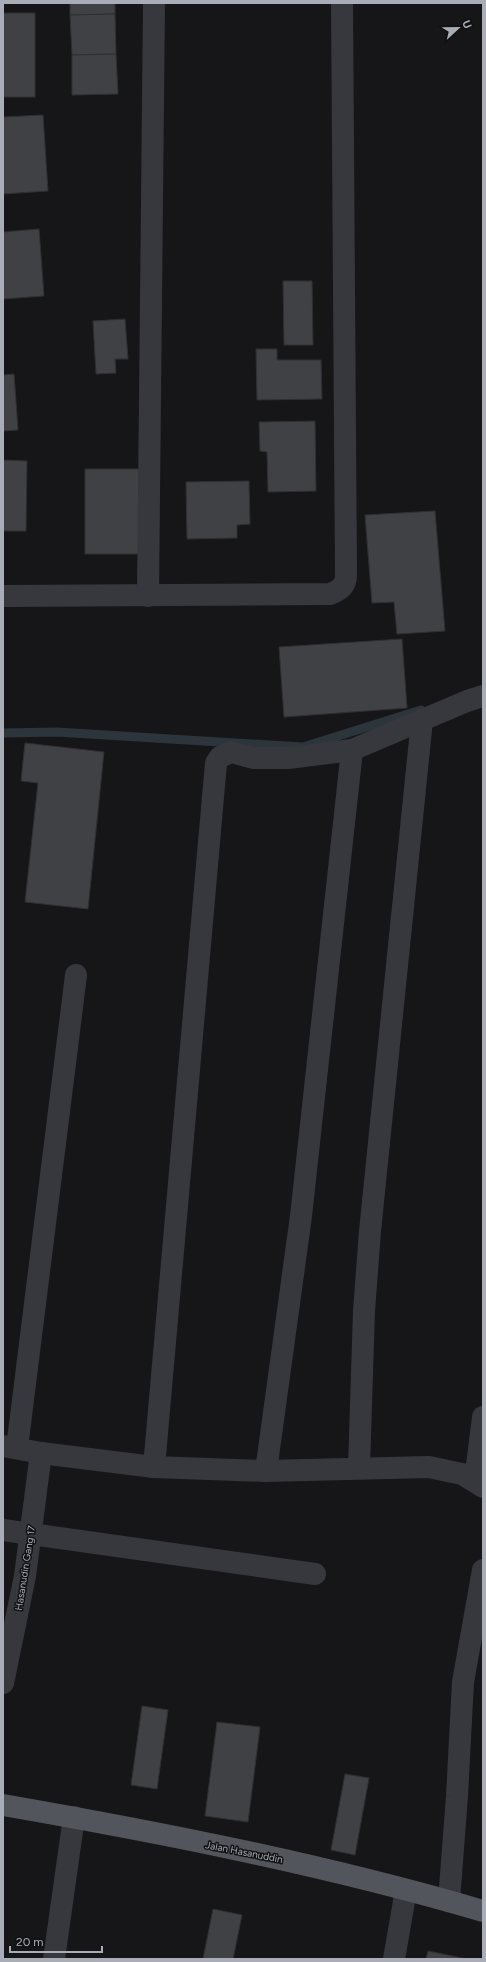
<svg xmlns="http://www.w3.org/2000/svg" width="486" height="1962" viewBox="0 0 486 1962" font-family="Figtree,sans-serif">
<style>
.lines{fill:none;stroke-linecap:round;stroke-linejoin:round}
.stream{stroke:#2c353c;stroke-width:9}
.building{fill:#404145;stroke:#303034}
.minor{stroke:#37383d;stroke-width:22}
.major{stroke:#53555c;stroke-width:22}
.labels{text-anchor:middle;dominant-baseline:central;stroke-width:3;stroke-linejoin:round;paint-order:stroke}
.street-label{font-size:10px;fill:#a8adb8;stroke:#111113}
</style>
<rect width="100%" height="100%" fill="#161618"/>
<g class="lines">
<path class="stream" d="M3,733L57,732L303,747L421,710"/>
</g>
<g class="building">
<path d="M70,3H115V14L70,15Z"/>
<rect x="3" y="13" width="32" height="84"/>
<path d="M115,14L116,54L72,55L70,15Z"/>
<path d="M116,54L118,94L72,95V55Z"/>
<path d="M43,115L48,191L3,194V117Z"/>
<path d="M39,229L44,296L3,299V232Z"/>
<path d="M283,281H312L313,345H284Z"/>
<path d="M125,319L128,359H115L116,373L96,374L93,321Z"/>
<path d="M256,349H277V360H321L322,399L257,400Z"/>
<path d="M14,374L18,430L3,431V375Z"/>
<path d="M315,421L316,491L268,492L267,452L260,451L259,422Z"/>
<path d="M3,460L27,461L26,531H3Z"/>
<rect x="85" y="469" width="54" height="85"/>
<path d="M249,481L250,524L237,525V538L187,539L186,482Z"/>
<path d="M435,511L445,631L397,634L394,602L372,603L365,515Z"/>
<path d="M402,639L407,708L284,717L279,647Z"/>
<path d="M25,743L104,752L88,909L25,902L38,783L21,781Z"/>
<path d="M142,1706L168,1710L157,1789L131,1785Z"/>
<path d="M217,1722L260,1727L248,1822L205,1816Z"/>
<path d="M345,1774L369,1778L355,1855L331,1850Z"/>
<path d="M213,1909L242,1915L233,1959H203Z"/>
<path d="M428,1951L467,1959H426Z"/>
</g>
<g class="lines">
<g class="minor">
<path d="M3,596L330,594C340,590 346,586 346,575L342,3"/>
<path d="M148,596L154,3"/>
<path d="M3,1446L41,1453L154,1467L266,1471L429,1467L462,1474L483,1487"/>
<path d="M17,1448L76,975"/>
<path d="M154,1467L216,763L220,757L231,752L253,758H288L352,750L467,701L483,696"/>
<path d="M359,1468L364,1311L370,1231L422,720"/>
<path d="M266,1471L301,1216L352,750"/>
<path d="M475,1481L483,1417"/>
<path d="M3,1530L315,1574"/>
<path d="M3,1683L25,1576L41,1453"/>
<path d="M449,1901L457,1796L463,1682L483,1570"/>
<path d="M54,1959L74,1817"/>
<path d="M394,1959L406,1890"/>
</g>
<path class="major" d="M3,1805C164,1833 326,1865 483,1911"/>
</g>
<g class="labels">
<g class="street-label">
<text transform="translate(25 1568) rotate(-81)">Hasanudin Gang 17</text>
<text transform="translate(244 1852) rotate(11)">Jalan Hasanuddin</text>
</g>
</g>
<rect width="486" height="1962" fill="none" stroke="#a8adb8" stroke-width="8"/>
<g transform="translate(458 28) rotate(68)" stroke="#111113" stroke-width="3" paint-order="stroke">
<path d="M0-3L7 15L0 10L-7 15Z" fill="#a8adb8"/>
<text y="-6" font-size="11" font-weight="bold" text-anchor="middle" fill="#a8adb8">U</text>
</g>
<path d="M10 1946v6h92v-6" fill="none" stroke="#a8adb8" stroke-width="2"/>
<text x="16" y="1946" font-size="12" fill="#a8adb8" stroke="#111113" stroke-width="3" paint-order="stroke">20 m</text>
</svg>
